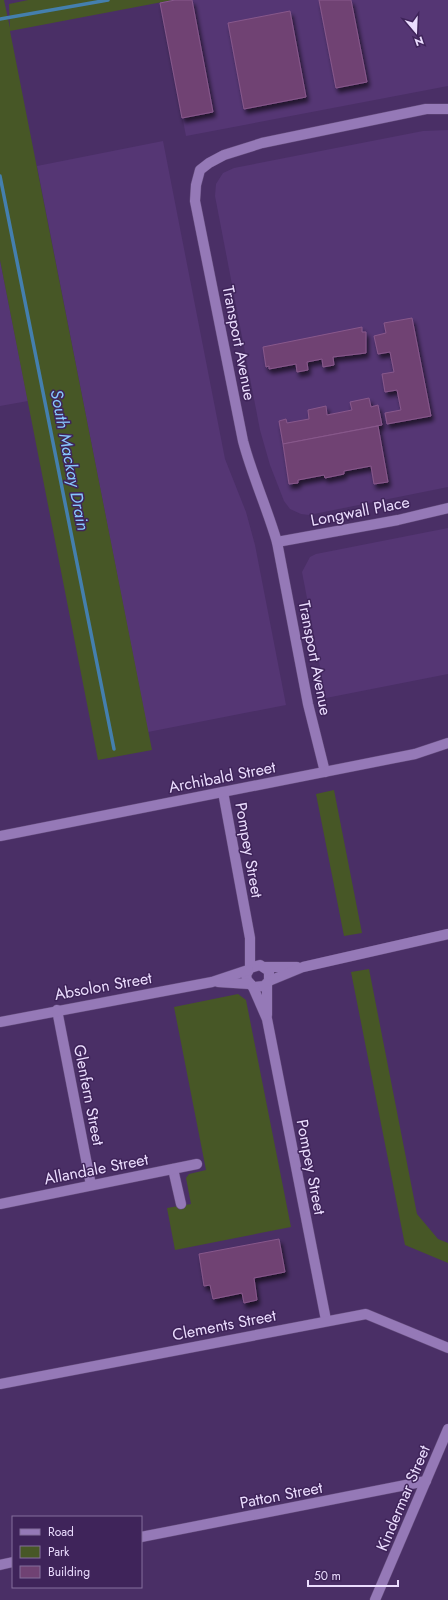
<svg xmlns="http://www.w3.org/2000/svg" width="448" height="1600" viewBox="0 0 448 1600" font-family="Jost,sans-serif">
<style>
.built{fill:#553674}
.green{fill:#475726}
.lines{fill:none;stroke-linecap:round;stroke-linejoin:round}
.stream{stroke:#447fae;stroke-width:3.5}
.building{fill:#704273;stroke:#88588b;filter:url(#shadow)}
.minor-casing{stroke:#644c7c;stroke-width:11}
.tertiary-casing{stroke:#644c7c;stroke-width:11}
.minor{stroke:#9579b7;stroke-width:10}
.tertiary{stroke:#9579b7;stroke-width:10}
.labels{text-anchor:middle;dominant-baseline:central;stroke-width:3;stroke-linejoin:round;paint-order:stroke}
.street-label{font-size:16px;fill:#ebddfe;stroke:#3f245a}
.water-label{font-size:17px;font-style:italic;fill:#87c7fc;stroke:#3f245a}
</style>
<defs>
<filter id="shadow"><feDropShadow dx="2.5" dy="4.5" stdDeviation="2" flood-color="#0009"/></filter>
</defs>
<rect width="100%" height="100%" fill="#4a2f66"/>
<g class="built">
<path d="M175,0H448V86L186,136L160,3Z"/>
<path d="M448,130V487L309,515L301,514L290,509L284,501L270,465L260,430L215,196L216,184L223,173L234,168L423,131Z"/>
<path d="M163,141L225,459L246,512L255,545L286,705L148,732L37,166Z"/>
<path d="M0,260L28,401L0,406Z"/>
<path d="M448,528V674L326,698L302,572L310,557L316,554Z"/>
</g>
<g class="green">
<path d="M0,0H4L10,28L9,4L28,0H173L10,31L152,750L98,760L0,260Z"/>
<path d="M334,790L362,933L344,936L316,794Z"/>
<path d="M369,969L417,1214L438,1239L448,1243V1263L405,1245L351,972Z"/>
<path d="M238,994L246,1000L291,1227L175,1250L167,1208L191,1204L186,1178L189,1174L206,1170L174,1007Z"/>
</g>
<g class="lines">
<g class="stream">
<path d="M0,19L108,0"/>
<path d="M0,176L114,749"/>
</g>
</g>
<g class="building">
<path d="M175,0H192L213,112L182,118L160,3Z"/>
<path d="M319,0H351L367,82L336,88Z"/>
<path d="M290,11L306,97L244,109L228,23Z"/>
<path d="M412,318L431,416L387,424L385,413L401,410L397,390L385,392L382,374L394,372L390,352L378,354L374,336L386,333L384,323Z"/>
<path d="M362,327V332H366V353L333,357L334,365L323,367L322,359L307,362L308,370L297,372L296,364L269,369V366L266,367L263,347Z"/>
<path d="M369,398L371,407L378,405L382,425L283,444L279,421L286,419L287,423L309,419L308,410L326,406L327,415L352,410L350,402Z"/>
<path d="M378,426L388,482L374,484L371,466L344,471V474L325,478L324,475L298,480V483L289,484L283,444Z"/>
<path d="M279,1239L285,1272L254,1278L257,1300L244,1303L242,1293L213,1299L210,1285L204,1286L199,1254Z"/>
</g>
<g class="lines">
<g class="minor-casing">
<g id="minor">
<path d="M277,542L308,704L325,772"/>
<path d="M223,792L250,938V968L246,975L247,980L253,987L264,986L269,981V971L260,965L250,968"/>
<path d="M265,967H297"/>
<path d="M269,981L303,967L448,934"/>
<path d="M218,982L249,984"/>
<path d="M253,987L267,1019L326,1320"/>
<path d="M57,1010L91,1185"/>
<path d="M267,1015V984"/>
<path d="M0,1022L212,982L248,970"/>
<path d="M173,1169L181,1204"/>
<path d="M0,1204L197,1164"/>
<path d="M0,1384L366,1314L448,1348"/>
<path d="M141,1537L426,1481"/>
<path d="M0,1565L13,1562"/>
<path d="M375,1600L448,1429"/>
</g>
</g>
<g class="tertiary-casing">
<g id="tertiary">
<path d="M448,109H426L262,143L224,155L209,163L200,170L196,185L195,201L243,441C252,475 267,508 277,542L398,520L448,508"/>
<path d="M0,836L415,754L448,743"/>
</g>
</g>
<use href="#minor" class="minor"/>
<use href="#tertiary" class="tertiary"/>
</g>
<g class="labels">
<g class="street-label">
<text transform="translate(239 343) rotate(79)">Transport Avenue</text>
<text transform="translate(360 511) rotate(-11)">Longwall Place</text>
<text transform="translate(315 658) rotate(79)">Transport Avenue</text>
<text transform="translate(222 777) rotate(-11)">Archibald Street</text>
<text transform="translate(249 850) rotate(80)">Pompey Street</text>
<text transform="translate(103 986) rotate(-10)">Absolon Street</text>
<text transform="translate(89 1095) rotate(79)">Glenfern Street</text>
<text transform="translate(311 1167) rotate(79)">Pompey Street</text>
<text transform="translate(96 1169) rotate(-11)">Allandale Street</text>
<text transform="translate(224 1325) rotate(-11)">Clements Street</text>
<text transform="translate(281 1495) rotate(-11)">Patton Street</text>
<text transform="translate(403 1498) rotate(-67)">Kindermar Street</text>
</g>
<g class="water-label">
<text transform="translate(70 460) rotate(79)">South Mackay Drain</text>
</g>
</g>
<rect x="12" y="1516" width="130" height="72" fill="#3f245a" stroke="#846e9c"/>
<rect x="20" y="1529" width="20" height="6" fill="#9579b7" stroke="#846e9c"/>
<text x="48" y="1536" font-size="12" fill="#ebddfe">Road</text>
<rect x="20" y="1546" width="20" height="12" fill="#475726" stroke="#846e9c"/>
<text x="48" y="1556" font-size="12" fill="#ebddfe">Park</text>
<rect x="20" y="1566" width="20" height="12" fill="#704273" stroke="#846e9c"/>
<text x="48" y="1576" font-size="12" fill="#ebddfe">Building</text>
<g transform="translate(416 32) rotate(161)" stroke="#3f245a" stroke-width="3" paint-order="stroke">
<path d="M0-3L7 15L0 10L-7 15Z" fill="#ebddfe"/>
<text y="-6" font-size="11" font-weight="bold" text-anchor="middle" fill="#ebddfe">N</text>
</g>
<path d="M308 1580v6h90v-6" fill="none" stroke="#ebddfe" stroke-width="2"/>
<text x="314" y="1580" font-size="12" fill="#ebddfe" stroke="#3f245a" stroke-width="3" paint-order="stroke">50 m</text>
</svg>
